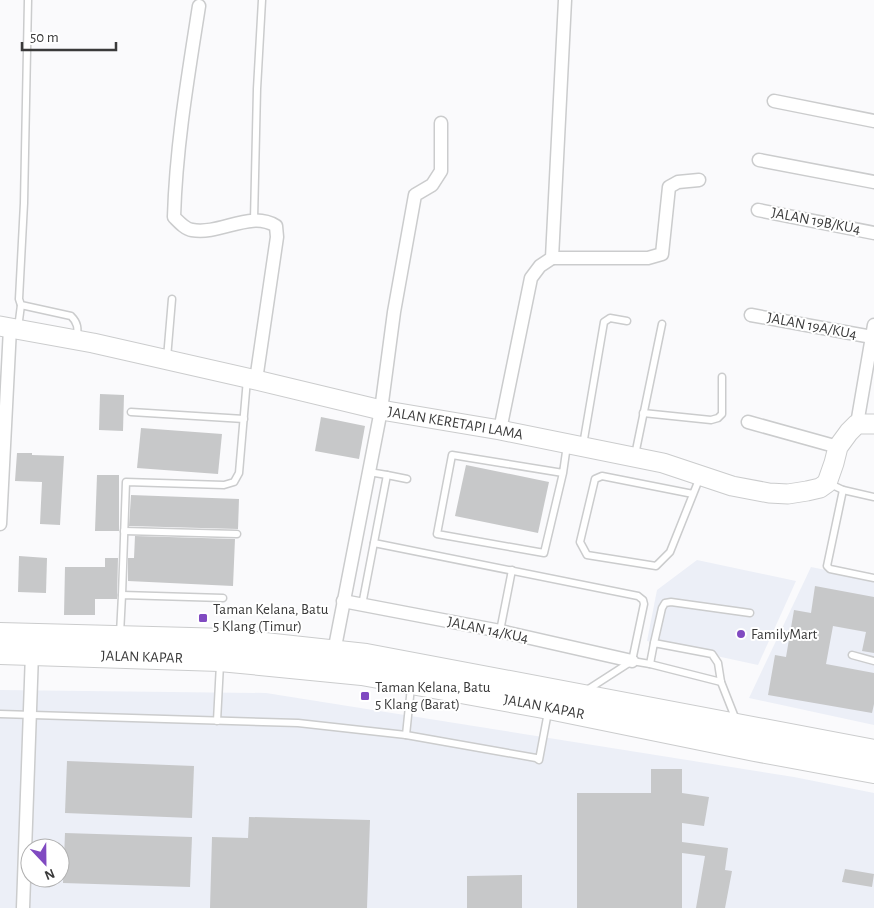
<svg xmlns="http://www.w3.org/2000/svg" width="874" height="908" viewBox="0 0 874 908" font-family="'Alegreya Sans',sans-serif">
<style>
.built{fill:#eceff7;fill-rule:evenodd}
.building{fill:#c7c8c9}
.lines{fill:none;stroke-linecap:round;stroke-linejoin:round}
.lane-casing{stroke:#cbcccd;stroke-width:9}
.street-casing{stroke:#cbcccd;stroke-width:15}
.secondary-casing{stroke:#cbcccd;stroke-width:21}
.highway-casing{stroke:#cbcccd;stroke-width:26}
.lane{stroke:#fff;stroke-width:6}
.street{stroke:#fff;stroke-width:12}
.secondary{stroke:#fff;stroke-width:19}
.highway{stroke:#fff;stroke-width:24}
.poi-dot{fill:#804ac1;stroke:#fff;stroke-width:2}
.labels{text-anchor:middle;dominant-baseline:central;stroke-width:4;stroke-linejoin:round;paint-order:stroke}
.street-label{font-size:15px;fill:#3a3a3a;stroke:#fff}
.poi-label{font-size:15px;fill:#3a3a3a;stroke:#fff;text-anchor:start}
</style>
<rect width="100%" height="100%" fill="#fafafc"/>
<g class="built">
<path d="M697,560L796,581L758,665L647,641L657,590Z"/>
<path d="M811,567L874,580V725L749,698Z"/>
<path d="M0,690L266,693L794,777L874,793V908H0ZM30,848H60V878H30Z"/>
</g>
<g class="building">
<path d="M100,394L124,395L123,431L99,430Z"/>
<path d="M321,417L365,426L359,459L315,451Z"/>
<path d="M141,428L222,434L218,474L137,468Z"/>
<path d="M17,453H32V455L64,456L60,525L40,524L42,482L15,481Z"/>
<path d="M466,465L549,482L538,533L455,516Z"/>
<path d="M97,475H119V531H95Z"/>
<path d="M131,495L239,499L238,529L129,526Z"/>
<path d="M135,536L235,539L233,586L128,581V558H134Z"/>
<path d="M19,556L47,558L46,593L18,592Z"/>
<path d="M105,558H118L117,599H95V615H64L65,567H105Z"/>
<path d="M815,586L874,597V653L862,651L866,632L833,626L826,664L874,673V704L872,713L768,695L775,655L786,657L794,610L811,613Z"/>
<path d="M67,761L194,766L192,818L65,813Z"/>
<path d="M651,769H682V793L709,797L704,826L682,823V842L728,848L725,870L732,871L725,908H696L705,856L682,853V908H577V793H651Z"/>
<path d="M249,817L370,820L367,908H210L212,837L248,838Z"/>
<path d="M65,833L192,837L190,887L63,883Z"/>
<path d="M845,869L874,874L872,887L842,882Z"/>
<path d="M522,875V908H467V876Z"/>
</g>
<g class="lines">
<g class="lane-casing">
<g id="lane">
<path d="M28,0L24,203L19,299L21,305L71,316C78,323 78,328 77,338"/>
<path d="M254,220L257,89L262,0"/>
<path d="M18,328L21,305"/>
<path d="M167,358L172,299"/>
<path d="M131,412L244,419"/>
<path d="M643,413L711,420L718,418L722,414V377"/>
<path d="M583,445L604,322L610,318L627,321"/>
<path d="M635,455L662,324"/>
<path d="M563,473L452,455L437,534L544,553L563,473L567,445"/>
<path d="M387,475L407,479"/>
<path d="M828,483L843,490L874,497"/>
<path d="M843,490L827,566L830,569L874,578"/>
<path d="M693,494L602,476L595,479L580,542L587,555L656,566L670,552L700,477"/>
<path d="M124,531L237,534"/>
<path d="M374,543L638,596L643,600L644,604L632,661"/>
<path d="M122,595L126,482L224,485L234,482L239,473L247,379"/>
<path d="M362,605L387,475L369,472"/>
<path d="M500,631L512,570"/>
<path d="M120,634L122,595L223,598"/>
<path d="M654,643L662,608L665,603L671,602L750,613"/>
<path d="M852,655L874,661"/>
<path d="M650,664L654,643L712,654L718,663L721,682L736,720"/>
<path d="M587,690L632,661L650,664L721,682"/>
<path d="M0,714L298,723L406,735L536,758L539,760L548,712"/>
<path d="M217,721L220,664"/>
<path d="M406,735L411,687"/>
</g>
</g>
<g class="street-casing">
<g id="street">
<path d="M199,6C188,76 176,146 174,217C179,222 185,229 192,230C221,235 250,210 276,226L277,237L256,380"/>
<path d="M774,101L874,121"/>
<path d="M759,160L874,182"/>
<path d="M758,210L874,233"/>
<path d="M552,258H648L662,254L669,187L678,182L699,180"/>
<path d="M751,315L872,337"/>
<path d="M748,422L838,447"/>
<path d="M857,424L874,325"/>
<path d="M500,430L531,278L540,266L552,258L565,0"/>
<path d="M0,524L10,328"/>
<path d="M343,601L500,631L632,661"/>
<path d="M334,652L381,410L394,312L415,195L432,185L441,171V123"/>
<path d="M23,908L32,653"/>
</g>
</g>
<g class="secondary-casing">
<g id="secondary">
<path id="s1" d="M0,326L93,343L256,380L381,410L500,430L663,463L732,486L769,493L788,494L807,491L820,488L827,483L834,463L838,447L849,432L857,424H874"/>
</g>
</g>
<g class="highway-casing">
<g id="highway">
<path d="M0,635L229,641L366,656L874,752"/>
<path id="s2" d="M0,652L220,659L362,673L549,707L755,749L874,771"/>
</g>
</g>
<use href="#lane" class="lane"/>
<use href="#street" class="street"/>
<use href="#secondary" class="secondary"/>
<use href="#highway" class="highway"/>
</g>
<g class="poi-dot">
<rect x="198" y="613" width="10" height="10" rx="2.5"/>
<circle cx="741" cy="634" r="5"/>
<rect x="360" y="691" width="10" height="10" rx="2.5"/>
</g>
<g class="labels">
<g class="street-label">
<text transform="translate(816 221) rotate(11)">JALAN 19B/KU4</text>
<text transform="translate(812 326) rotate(11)">JALAN 19A/KU4</text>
<text stroke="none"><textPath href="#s1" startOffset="466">JALAN KERETAPI LAMA</textPath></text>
<text transform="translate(488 630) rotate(12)">JALAN 14/KU4</text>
<text stroke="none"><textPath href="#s2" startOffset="142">JALAN KAPAR</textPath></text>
<text stroke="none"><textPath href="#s2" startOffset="548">JALAN KAPAR</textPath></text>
</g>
<g class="poi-label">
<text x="213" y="609">Taman Kelana, Batu<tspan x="213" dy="17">5 Klang (Timur)</tspan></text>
<text x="751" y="634">FamilyMart</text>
<text x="375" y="687">Taman Kelana, Batu<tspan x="375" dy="17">5 Klang (Barat)</tspan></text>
</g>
</g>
<g transform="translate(45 863) rotate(158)"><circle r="24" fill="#ffffff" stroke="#b0b0b0"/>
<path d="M0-4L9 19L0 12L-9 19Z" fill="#804ac1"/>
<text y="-8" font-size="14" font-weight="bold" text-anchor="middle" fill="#3a3a3a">N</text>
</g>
<path d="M22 42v8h94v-8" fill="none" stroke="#3a3a3a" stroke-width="2.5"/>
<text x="30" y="42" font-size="15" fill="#3a3a3a" stroke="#ffffff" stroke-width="4" paint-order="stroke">50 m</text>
</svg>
